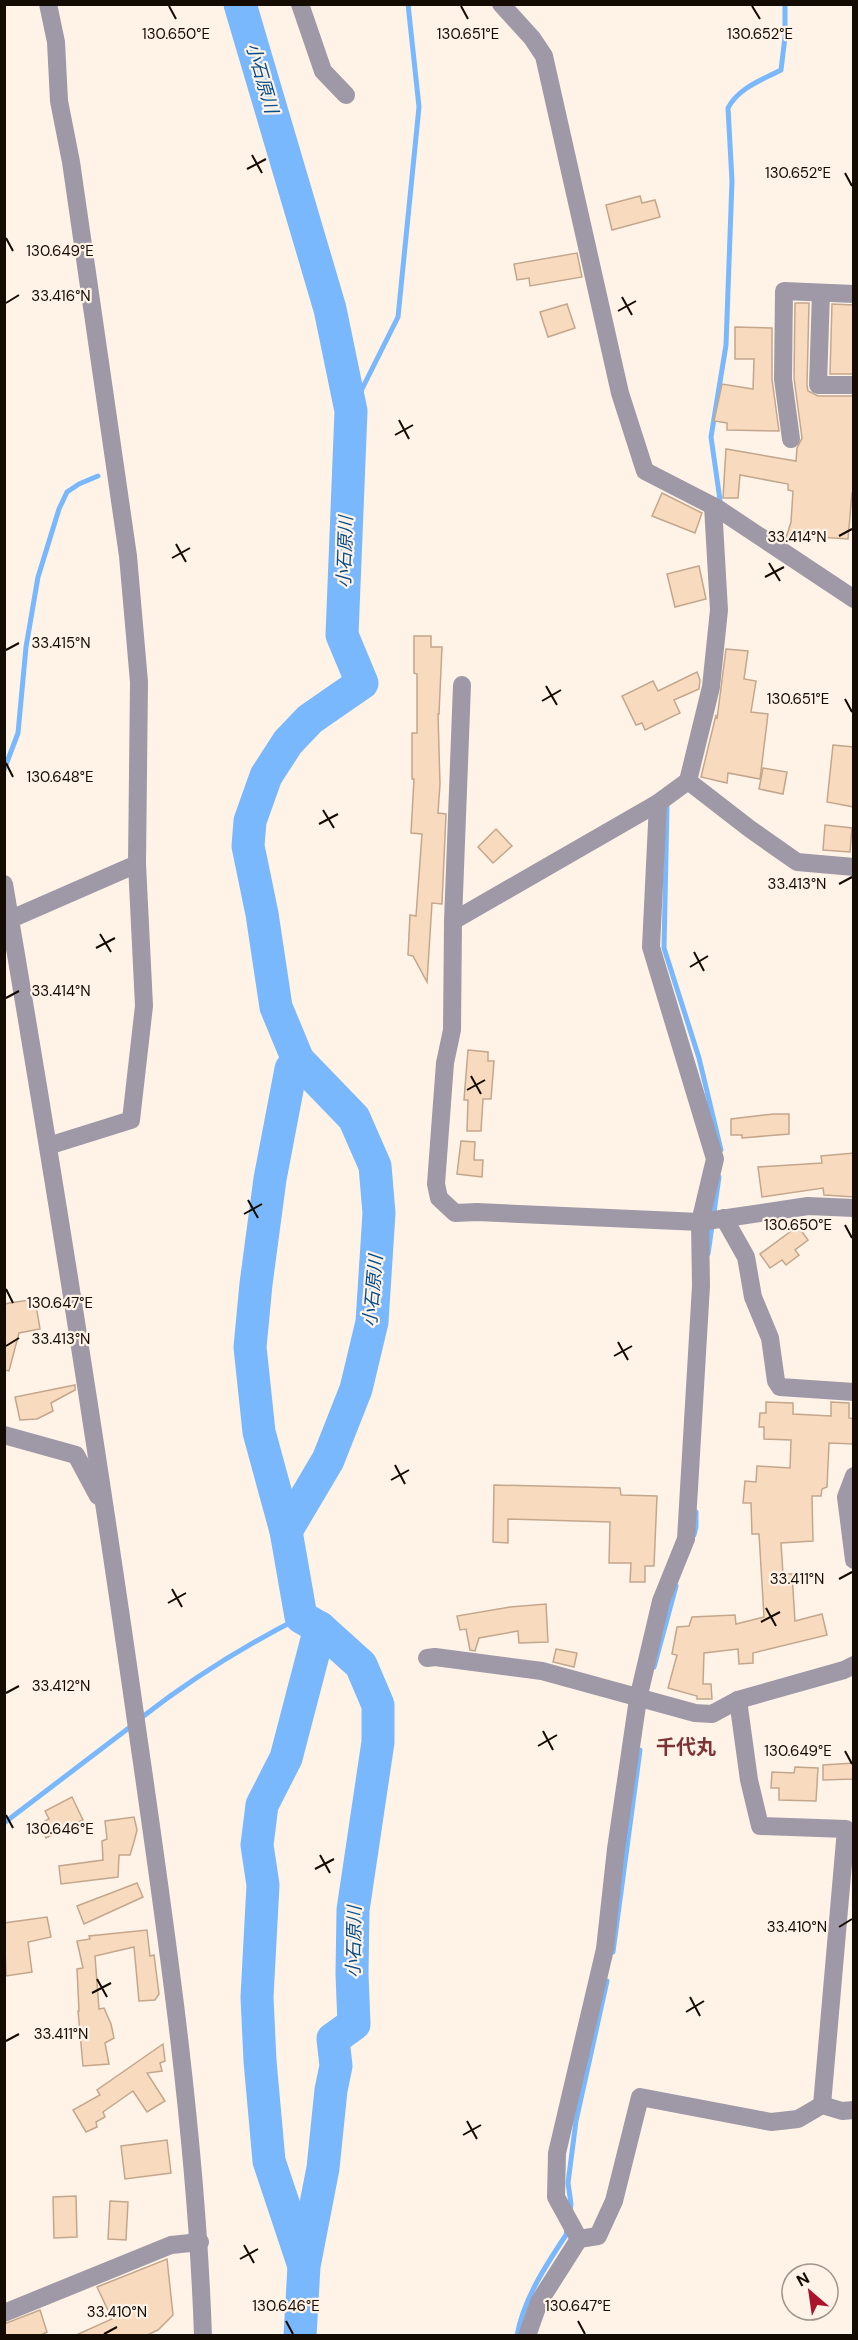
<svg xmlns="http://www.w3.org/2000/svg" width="858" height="2340" viewBox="0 0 858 2340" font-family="'DM Sans','Noto Sans JP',sans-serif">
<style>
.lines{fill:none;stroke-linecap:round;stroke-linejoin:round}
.stream{stroke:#79b8fd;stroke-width:5}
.river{stroke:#79b8fd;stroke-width:33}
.building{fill:#f8dabf;stroke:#c3a78d;stroke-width:1.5}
.minor{stroke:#9f99a7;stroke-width:18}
.ticks{fill:none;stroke:#140b03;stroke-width:2}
.labels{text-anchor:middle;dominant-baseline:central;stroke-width:4.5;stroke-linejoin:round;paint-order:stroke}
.water-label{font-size:18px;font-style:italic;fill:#064d8a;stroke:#fff3e8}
.quarter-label{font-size:20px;font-weight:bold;fill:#7c3536;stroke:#fff3e8}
.ticks-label{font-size:15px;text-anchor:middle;fill:#140b03;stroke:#fff3e8;stroke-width:4.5;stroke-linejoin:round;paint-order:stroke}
</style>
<rect width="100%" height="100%" fill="#fff3e8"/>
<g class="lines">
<g class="stream">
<path d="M351,411L398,317L419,107L408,4"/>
<path d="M720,500L711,437L726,345L732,181L728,108C738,88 762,80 781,70L785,37V4"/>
<path d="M4,770L18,733L26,647L38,577L59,509L67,492L79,484L98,476"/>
<path d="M667,807L664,948L699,1058L721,1150"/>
<path d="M708,1254L719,1177"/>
<path d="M694,1535L696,1527V1512"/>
<path d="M654,1667L676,1586"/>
<path d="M141,1718C191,1679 244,1646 301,1617"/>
<path d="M4,1823L134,1724"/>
<path d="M613,1952L640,1750"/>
<path d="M570,2211L571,2204L568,2183L576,2121L607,1981"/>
<path d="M517,2336C523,2300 546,2265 566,2235L567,2229"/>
</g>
<g class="river">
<path d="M240,4L330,309L351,411L342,635L362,683L310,719L288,742L266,776L250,821L248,846L262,914L276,1007L298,1060L354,1118L375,1166L379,1213L372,1322L356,1389L328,1460L286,1531"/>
<path d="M298,1060L291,1069L270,1179L256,1284L250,1347L259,1432L286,1531L301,1617L320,1628L361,1665L378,1705V1742L353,1910L352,1974L354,2024L333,2039L336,2066L331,2090L323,2168L304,2266L300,2336"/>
<path d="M303,2263L269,2161L260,2061L257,1997L263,1885L257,1845L262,1805L286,1758L320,1628"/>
</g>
</g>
<g class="building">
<path d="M640,196L642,203L655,200L660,217L612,230L606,205Z"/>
<path d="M577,253L582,277L530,286L529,278L517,280L514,264Z"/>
<path d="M795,303H809L807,385L808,391L818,396H854V493H852L848,539L804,536L802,543L786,538L791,522L793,491L788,490V484L740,475L738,498H723L726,449L796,461L797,448L802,438L794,378Z"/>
<path d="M567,304L575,328L548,337L540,312Z"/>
<path d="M832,304L854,305V374H830Z"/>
<path d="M735,327L772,328V379L779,431L727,430V423L714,421L722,384L753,389L754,359H735Z"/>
<path d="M662,493L702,513L695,533L652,516Z"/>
<path d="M699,566L706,599L675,607L667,574Z"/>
<path d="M414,636H431V647H442L439,714H438L440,784L438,813L446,814L442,904L432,903L427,982L413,956L408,955L410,915L416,916L422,834L411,833L414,779H412V733H417V674L414,673Z"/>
<path d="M726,649L748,651L744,679L756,681L751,712L768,714L760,779L728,773L727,783L701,777L716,715L717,719Z"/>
<path d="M697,672L700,680L699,689L674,700L680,713L645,730L642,723L636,725L622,696L653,681L658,691Z"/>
<path d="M833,745L854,747V807L827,802Z"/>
<path d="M763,768L787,772L783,794L759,789Z"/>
<path d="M825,825L852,828L850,852L823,850Z"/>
<path d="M496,829L512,846L493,863L478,847Z"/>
<path d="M468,1050L488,1052V1061H494L491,1099H483L481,1131H467L468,1100H464Z"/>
<path d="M773,1114H789V1134L742,1138V1135H731V1119Z"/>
<path d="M461,1141L475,1142L474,1160H483L482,1177L457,1174Z"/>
<path d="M854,1153V1197L824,1195L823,1188L762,1197L758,1167L822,1163L821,1156Z"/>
<path d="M798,1226L808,1240L795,1250L799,1255L786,1265L782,1260L770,1268L760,1254Z"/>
<path d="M35,1299L40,1329L19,1333L9,1371L4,1370V1304Z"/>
<path d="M75,1385V1390L51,1403L53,1411L37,1419L20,1420L15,1397Z"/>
<path d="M766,1402L793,1403V1414L831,1416V1402L849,1403V1418L854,1419V1444L829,1443L827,1487L822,1489L821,1496H812L813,1541L781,1543L783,1574H792L795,1621L822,1614L827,1635L753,1653V1663L739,1664L738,1649L704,1653L703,1684H711L712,1699H697V1696L668,1688L677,1655L672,1654L677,1627L689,1626L692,1617L735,1615L736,1624L764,1617L759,1534H752L751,1503H743L745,1481L756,1482L757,1466L790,1468L791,1440L764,1439V1427H759L760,1413H766Z"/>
<path d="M494,1485L620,1488L621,1495L657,1496L654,1566H645V1582H630L631,1563H609L610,1522L508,1519V1543L493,1542Z"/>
<path d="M546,1604L548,1642L519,1643L518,1631L479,1638L475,1651L470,1650L466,1629L460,1630L457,1616L510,1607Z"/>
<path d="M556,1649L577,1653L574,1667L553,1662Z"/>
<path d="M854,1763V1779L823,1780V1765Z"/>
<path d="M795,1767L818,1768L816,1801L779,1800V1788H771L772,1772L794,1773Z"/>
<path d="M72,1797L83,1820L46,1838L39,1824L49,1819L45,1811Z"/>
<path d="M134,1817L137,1830L134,1842L130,1855H119L118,1877L61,1884L59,1866L103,1860L102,1841L107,1839L105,1821Z"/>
<path d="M137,1883L143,1897L84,1924L77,1906Z"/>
<path d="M47,1917L51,1937L28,1942L32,1972L6,1976L4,1923Z"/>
<path d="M147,1930L150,1956L154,1955L159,1994L155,2000L139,2001L134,1947L95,1956L99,2009L104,2008L111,2024L114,2038L105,2043L109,2064L83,2066L78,2011H79L77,1969L83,1968L77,1941L90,1939L89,1936Z"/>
<path d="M163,2044L165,2061L160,2063L162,2071L147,2073L165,2101L147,2112L133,2091L103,2112L105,2117L96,2122L97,2127L86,2132L73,2110L100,2095L97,2090Z"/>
<path d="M167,2140L171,2173L125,2179L121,2146Z"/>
<path d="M76,2196L77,2237L54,2238L53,2197Z"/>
<path d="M110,2201L128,2202L126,2240L108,2239Z"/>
<path d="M167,2259L173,2315L158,2330L145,2336H74L112,2319L97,2287Z"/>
<path d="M40,2310L47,2332L39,2336H4V2324Z"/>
</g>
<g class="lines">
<g class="minor">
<path d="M300,4L323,71L346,95"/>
<path d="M501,4L532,38L544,56L620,393L645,471L717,508L854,599"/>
<path d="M821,293L818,385H854"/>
<path d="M791,439L783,379L784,291L854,294"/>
<path d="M462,685L453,921L452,1030L445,1063L436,1184L439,1198L455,1213L477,1212L700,1222L808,1206L854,1208"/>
<path d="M688,781L750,829L797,862L854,867"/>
<path d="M4,884C52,1165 97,1446 137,1728C166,1930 196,2132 203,2336"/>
<path d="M11,919L137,864L139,682L128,556L71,162L59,101L56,42L48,4"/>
<path d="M453,921L658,803"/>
<path d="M48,1146L131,1120L144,1006L137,864"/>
<path d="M724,1218L746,1257L753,1297L770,1338L776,1381L780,1387L854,1392"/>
<path d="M4,1435L76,1455L98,1496"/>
<path d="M854,1476L846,1497L854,1560"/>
<path d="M427,1658L435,1657L542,1671L695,1713L712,1714L738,1700L844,1670L854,1665"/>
<path d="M738,1700L749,1780L760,1826L846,1829L822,2105"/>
<path d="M579,2239L556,2197L557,2153L605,1949L616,1849L638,1699L661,1601L686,1539L701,1286L700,1222L715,1159L651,947L658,803L688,781L711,687L719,610L713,506"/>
<path d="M4,2313L171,2245L200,2242"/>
<path d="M527,2336L539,2302L579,2239L598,2236L614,2201L640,2097L771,2122L798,2119L822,2105L842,2111L854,2110"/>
</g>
</g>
<path class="ticks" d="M169,6L176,19M461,6L468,19M752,6L760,19M252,155L262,173M247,169L266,159M845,173L852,186M6,238L13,251M622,297L632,315M6,303L19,295M618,311L636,301M399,420L409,439M395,435L413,425M839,536L852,529M176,544L186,562M172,558L190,548M769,563L780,581M765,577L784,567M6,650L19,643M546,686L557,705M845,699L852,712M542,701L561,690M6,763L13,777M323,810L334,828M319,824L338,814M839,884L852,877M100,934L111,952M96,948L115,938M694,952L704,971M690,967L708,956M6,998L19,991M471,1076L481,1094M467,1090L485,1080M248,1200L258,1218M244,1214L262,1204M845,1225L852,1238M6,1289L13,1303M618,1342L628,1360M6,1346L19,1338M614,1356L632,1346M395,1465L405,1484M391,1480L409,1470M839,1579L852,1572M172,1589L182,1607M168,1603L186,1593M766,1608L776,1626M761,1622L780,1612M6,1693L19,1686M543,1731L553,1750M538,1746L557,1735M845,1751L852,1764M6,1815L13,1828M320,1855L330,1873M315,1869L334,1859M839,1927L852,1919M97,1979L107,1997M92,1993L111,1983M690,1997L700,2016M686,2012L704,2001M6,2041L19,2034M467,2121L477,2139M463,2135L481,2125M244,2245L254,2263M240,2259L258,2249M286,2321L293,2334M578,2321L585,2334M104,2334L117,2327"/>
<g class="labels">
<g class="water-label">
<text transform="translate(262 78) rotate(74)">小石原川</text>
<text transform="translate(345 552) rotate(-88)">小石原川</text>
<text transform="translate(373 1291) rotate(-85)">小石原川</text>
<text transform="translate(354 1942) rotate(-89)">小石原川</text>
</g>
<g class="quarter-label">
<text x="686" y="1747">千代丸</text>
</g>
</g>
<g class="ticks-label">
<text x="176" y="39">130.650°E</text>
<text x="468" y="39">130.651°E</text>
<text x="760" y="39">130.652°E</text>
<text x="798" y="178">130.652°E</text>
<text x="60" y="256">130.649°E</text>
<text x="61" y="301">33.416°N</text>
<text x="797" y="542">33.414°N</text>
<text x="61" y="648">33.415°N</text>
<text x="798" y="704">130.651°E</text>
<text x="60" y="782">130.648°E</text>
<text x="797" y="889">33.413°N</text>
<text x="61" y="996">33.414°N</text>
<text x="798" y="1230">130.650°E</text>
<text x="60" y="1308">130.647°E</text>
<text x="61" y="1344">33.413°N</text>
<text x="797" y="1584">33.411°N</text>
<text x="61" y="1691">33.412°N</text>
<text x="798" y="1756">130.649°E</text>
<text x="60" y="1834">130.646°E</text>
<text x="797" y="1932">33.410°N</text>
<text x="61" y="2039">33.411°N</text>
<text x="286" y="2311">130.646°E</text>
<text x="578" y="2311">130.647°E</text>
<text x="117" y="2317">33.410°N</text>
</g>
<rect width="858" height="2340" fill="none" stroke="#140b03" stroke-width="12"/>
<g transform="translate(810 2292) rotate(331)"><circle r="28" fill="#fff3e8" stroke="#a1968c" stroke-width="1.5"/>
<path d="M0-4.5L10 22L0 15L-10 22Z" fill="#ab152b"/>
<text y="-9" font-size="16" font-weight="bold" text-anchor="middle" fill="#140b03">N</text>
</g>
</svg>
